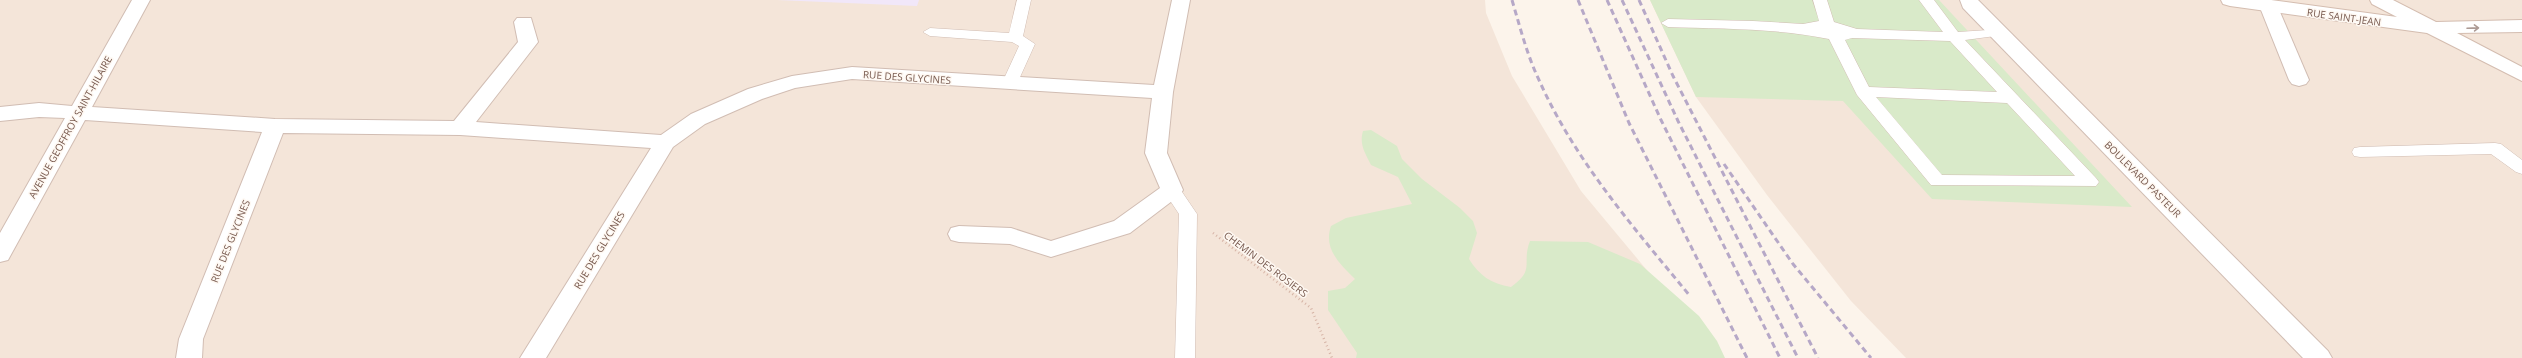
<svg xmlns="http://www.w3.org/2000/svg" width="2522" height="358" viewBox="0 0 2522 358" font-family="'Open Sans',sans-serif">
<style>
.residential{fill:#f4e5d9}
.education{fill:#f1e7f9}
.green{fill:#d9eac9}
.lines{fill:none;stroke-linecap:round;stroke-linejoin:round}
.lane-casing{stroke:#d1bdb3;stroke-width:1}
.street-casing{stroke:#d1bdb3;stroke-width:2}
.secondary-casing{stroke:#d4bdb0;stroke-width:2}
.path{stroke:#d6b4a6;stroke-width:2.5;stroke-dasharray:1 3;stroke-linecap:butt}
.lane{fill:#fff;fill-rule:evenodd}
.street{fill:#fff;fill-rule:evenodd}
.secondary{fill:#fff;fill-rule:evenodd}
.rail{stroke:#b6a8c7;stroke-width:3;stroke-dasharray:6 4;stroke-linecap:butt}
.oneway{stroke:#ad9b95}
.labels{text-anchor:middle;dominant-baseline:central;stroke-width:3;stroke-linejoin:round;paint-order:stroke}
.street-label{font-size:10px;fill:#77594e;stroke:#fef8f2}
</style>
<rect width="100%" height="100%" fill="#fcf4eb"/>
<g class="residential">
<path d="M0,0H1485L1486,13L1512,76L1581,191L1720,358H0Z"/>
<path d="M1650,0H2522V358H1906L1851,301L1767,195L1696,97Z"/>
</g>
<path class="education" d="M777,0H919L917,6Z"/>
<g class="green">
<path d="M1650,0H1939L2132,207L1932,199L1843,101L1696,97Z"/>
<path d="M1371,130L1397,146L1402,159L1422,179L1460,208L1473,221L1477,233L1469,259C1479,275 1491,284 1511,287C1536,269 1521,264 1530,241L1588,242L1640,264L1699,316L1717,341L1725,358H1356L1357,353L1328,310V291L1345,288L1355,279C1340,264 1323,249 1331,226L1346,218L1412,204L1398,177L1371,165C1365,153 1359,144 1363,131Z"/>
</g>
<g class="lines">
<g class="lane-casing">
<g id="lane">
<path d="M1017,0H1031L1023,36L1035,44L1016,86L1010,88L1002,83L1019,46L1012,42L930,36L923,32L930,28L1009,33Z"/>
<path d="M1813,0H1827L1834,22L1857,29L1943,32L1919,0H1934L1958,32L2003,29L2005,32L2003,35L1965,40L2096,178L2099,182L2096,186L1931,185L1857,95L1829,39C1776,28 1722,29 1668,27L1661,23L1668,19L1753,21L1803,24L1819,21ZM1852,38L1950,41L1997,92L1869,87L1845,40ZM1876,97L2007,103L2075,176L1942,175Z"/>
<path d="M2495,143L2501,144L2522,160V174L2516,172L2491,154L2360,157L2354,156L2352,152L2354,148L2360,147Z"/>
<path d="M1172,184L1178,186L1197,214L1195,358H1175L1179,214L1163,190L1166,186Z"/>
</g>
</g>
<g class="street-casing">
<g id="street">
<path d="M132,0H150L92,107L275,119L454,121L518,42L514,22L517,18H531L538,42L476,122L661,135L691,114L748,89L792,76L852,67L1154,85L1172,0H1190L1173,92L1167,153L1183,190L1180,195L1130,233L1051,257L1010,244L959,242L951,240L948,234L951,228L959,226L1011,228L1051,241L1114,221L1160,188L1145,153L1152,98L852,79L795,88L762,99L705,124L673,147L546,358H520L651,148L460,135L283,133L203,339L202,358H176L179,339L262,132L85,120L8,260L0,262V233L65,118L39,117L0,121V107L39,103L72,106Z"/>
<path d="M1960,0H1978L2328,351L2332,358H2303L1963,8Z"/>
<path d="M2271,0L2277,5L2309,80L2306,84L2299,86L2292,84L2289,80L2259,5L2261,1Z"/>
</g>
</g>
<g class="secondary-casing">
<path id="secondary" d="M2221,0H2271L2397,17L2372,4L2370,0H2393L2436,22L2522,20V32L2457,33L2522,67V81L2427,33L2230,6L2223,4Z"/>
</g>
<path class="path" d="M1213,233L1311,308L1332,358"/>
<use href="#lane" class="lane"/>
<use href="#street" class="street"/>
<use href="#secondary" class="secondary"/>
<g class="rail">
<path d="M1512,0C1520,27 1527,55 1539,80C1575,161 1635,229 1690,296"/>
<path d="M1578,0L1629,123L1747,358"/>
<path d="M1607,0L1661,120L1780,358"/>
<path d="M1622,0L1678,121L1798,358"/>
<path d="M1639,0L1673,76L1818,358"/>
<path d="M1724,164L1793,264L1871,358"/>
</g>
</g>
<defs><path id="oneway-shaft" d="M-6 0H5M1.5-3L5.5 0L1.5 3" fill="none" stroke-width="1.6" stroke-linecap="round" stroke-linejoin="round"/></defs>
<use class="oneway" href="#oneway-shaft" transform="translate(2473 28) rotate(-2)"/>
<g class="labels">
<g class="street-label">
<text transform="translate(2344 17) rotate(8)">RUE SAINT-JEAN</text>
<text transform="translate(907 77) rotate(4)">RUE DES GLYCINES</text>
<text transform="translate(70 127) rotate(-61)">AVENUE GEOFFROY SAINT-HILAIRE</text>
<text transform="translate(2143 179) rotate(45)">BOULEVARD PASTEUR</text>
<text transform="translate(230 241) rotate(-68)">RUE DES GLYCINES</text>
<text transform="translate(599 250) rotate(-59)">RUE DES GLYCINES</text>
<text transform="translate(1266 264) rotate(37)">CHEMIN DES ROSIERS</text>
</g>
</g>
</svg>
